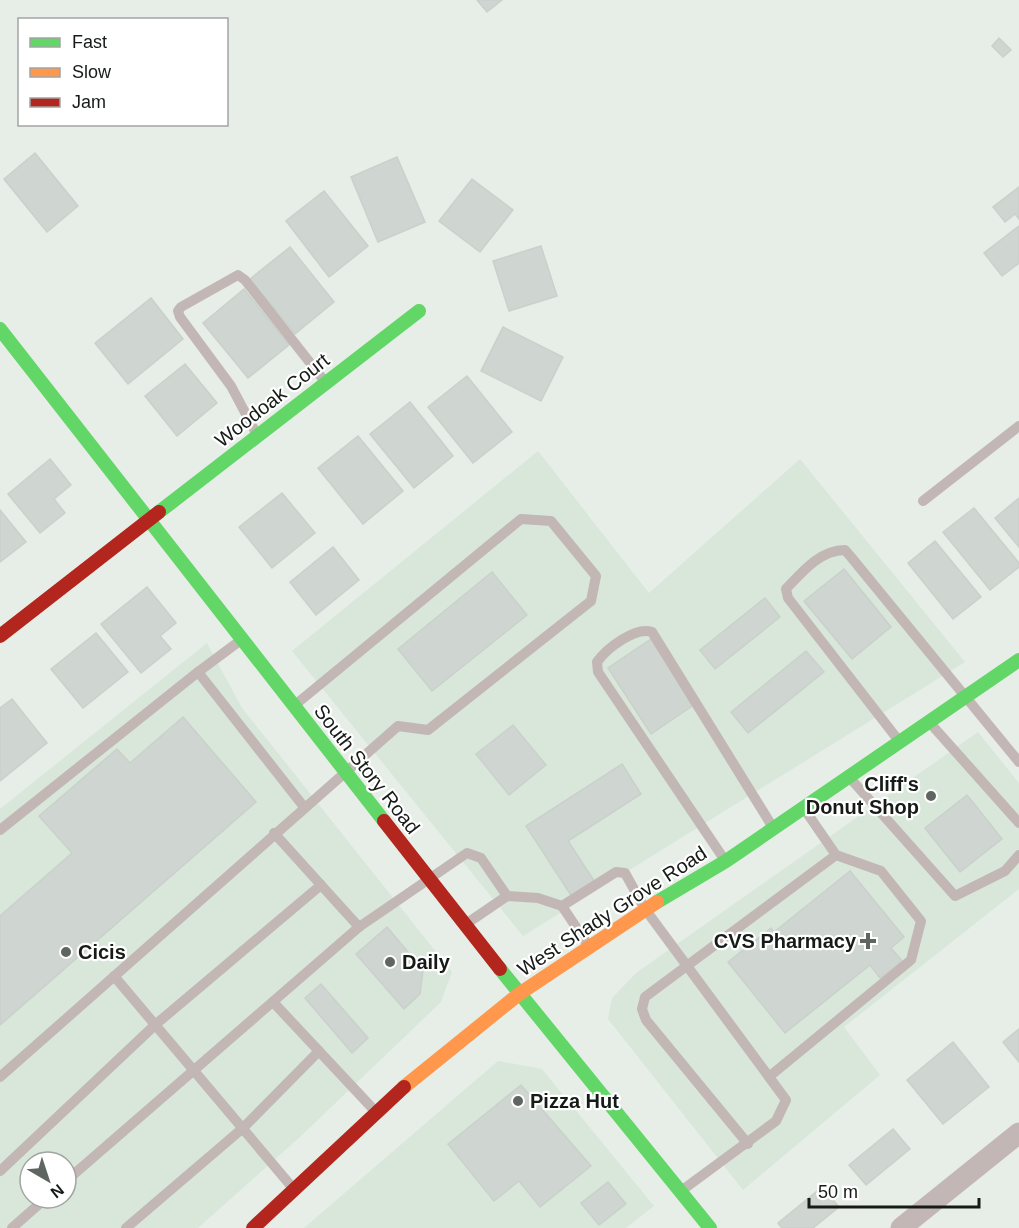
<svg xmlns="http://www.w3.org/2000/svg" width="1019" height="1228" viewBox="0 0 1019 1228" font-family="Arial,sans-serif">
<style>
.built{fill:#d8e7da;fill-rule:evenodd}
.building{fill:#cfd5d0;stroke:#cad0cb;stroke-width:1.5}
.lines{fill:none;stroke-linecap:round;stroke-linejoin:round}
.lane{stroke:#c2b7b4;stroke-width:10}
.street{stroke:#c2b7b4;stroke-width:21}
.fast{stroke:#63d668;stroke-width:14}
.slow{stroke:#ff974d;stroke-width:14}
.jam{stroke:#b3261e;stroke-width:14}
.poi-dot{fill:#5f6560;stroke:#fff;stroke-width:2}
.labels{text-anchor:middle;dominant-baseline:central;stroke-width:4.5;stroke-linejoin:round;paint-order:stroke}
.street-label{font-size:20px;fill:#161b17;stroke:#fff}
.poi-label{font-size:20px;font-weight:bold;fill:#161b17;stroke:#fff;text-anchor:start}
</style>
<rect width="100%" height="100%" fill="#e6eee7"/>
<g class="built">
<path d="M538,451L649,593L800,459L965,662L523,936L292,651Z"/>
<path d="M207,643L242,708L452,972L441,1002L301,1136L198,1228H0V809ZM30,1162H66V1198H30Z"/>
<path d="M978,732L1019,783V889L844,1027L880,1075L743,1190L608,1019L612,998L636,973Z"/>
<path d="M498,1061L542,1069L654,1206L626,1228H304Z"/>
</g>
<g class="building">
<path d="M477,0H502L487,12Z"/>
<path d="M999,38L1011,50L1003,57L992,46Z"/>
<path d="M35,153L78,206L47,232L4,179Z"/>
<path d="M397,157L425,222L378,242L351,177Z"/>
<path d="M472,179L513,210L480,252L439,221Z"/>
<path d="M1019,187V219L1015,214L1005,222L993,207Z"/>
<path d="M324,191L368,246L329,277L286,221Z"/>
<path d="M1019,226V263L1002,276L984,253Z"/>
<path d="M541,246L557,296L509,311L493,261Z"/>
<path d="M290,247L334,302L295,334L250,279Z"/>
<path d="M244,289L289,345L248,378L203,323Z"/>
<path d="M151,298L183,339L128,384L95,343Z"/>
<path d="M503,327L563,357L541,401L481,371Z"/>
<path d="M185,364L217,403L177,436L145,396Z"/>
<path d="M467,376L512,432L473,463L428,407Z"/>
<path d="M410,402L453,456L414,488L370,434Z"/>
<path d="M358,436L403,491L363,524L318,468Z"/>
<path d="M50,459L71,485L54,499L65,513L40,533L8,494Z"/>
<path d="M282,493L315,533L272,568L239,527Z"/>
<path d="M1019,498V547L995,518Z"/>
<path d="M974,508L1019,563V567L990,590L943,532Z"/>
<path d="M0,510L26,542L0,562Z"/>
<path d="M935,541L981,597L953,619L908,563Z"/>
<path d="M333,547L359,580L316,615L290,582Z"/>
<path d="M844,569L891,627L852,659L804,601Z"/>
<path d="M492,572L527,615L432,691L398,649Z"/>
<path d="M147,587L176,623L160,636L171,649L141,673L101,624Z"/>
<path d="M765,598L780,617L715,669L700,650Z"/>
<path d="M96,633L128,672L83,708L51,669Z"/>
<path d="M651,639L695,704L651,734L608,668Z"/>
<path d="M806,651L824,672L748,733L731,712Z"/>
<path d="M12,699L47,743L0,781V708Z"/>
<path d="M183,717L256,802L0,1025V916L72,853L39,816L117,749L130,763Z"/>
<path d="M513,725L546,765L509,795L476,754Z"/>
<path d="M622,764L641,794L568,841L595,882L572,897L526,826Z"/>
<path d="M967,795L1002,839L960,872L925,828Z"/>
<path d="M850,871L904,937L891,948L902,961L880,978L870,965L785,1033L728,962L771,928L774,932Z"/>
<path d="M387,927L423,970L420,994L404,1009L356,954Z"/>
<path d="M321,984L368,1038L352,1053L305,998Z"/>
<path d="M1019,1029V1062L1003,1042Z"/>
<path d="M953,1042L989,1087L943,1124L907,1080Z"/>
<path d="M521,1085L591,1166L540,1207L519,1181L494,1201L448,1144Z"/>
<path d="M893,1129L910,1149L866,1185L849,1165Z"/>
<path d="M608,1182L626,1204L599,1225L581,1203Z"/>
<path d="M822,1187L839,1207L813,1228H782L778,1223Z"/>
</g>
<g class="lines">
<g class="lane">
<path d="M257,435L231,386L180,317L178,311L181,307L238,275L245,280L326,383"/>
<path d="M923,501L1019,426"/>
<path d="M198,672L241,640"/>
<path d="M930,723L1019,823"/>
<path d="M899,741L788,598L786,589C802,572 820,550 845,550L851,557L1019,762"/>
<path d="M850,778L955,896L1005,871L1019,855"/>
<path d="M0,830L198,672L304,807"/>
<path d="M274,833L359,927"/>
<path d="M724,859L598,672L597,662C607,648 636,626 652,632L772,826"/>
<path d="M562,906L588,945"/>
<path d="M466,924L507,896L538,898L562,906L616,872L625,873L645,909L786,1100L776,1121L681,1191"/>
<path d="M114,976L292,1187"/>
<path d="M273,1002L375,1111"/>
<path d="M770,1076L911,960L921,921L881,871L836,855L805,810"/>
<path d="M0,1077L398,726L428,730L591,601L596,576L551,521L521,519L295,705"/>
<path d="M748,1144L646,1020L642,1009L645,997L836,855"/>
<path d="M0,1171L155,1025L321,885"/>
<path d="M66,1181L359,927L467,853L481,858L507,896"/>
<path d="M12,1228L46,1198"/>
<path d="M126,1228L243,1128L319,1051"/>
</g>
<path class="street" d="M901,1228L1019,1133"/>
<g class="fast">
<path d="M0,329L384,821"/>
<path d="M159,512L419,311"/>
<path d="M657,902L726,861L1019,660"/>
<path d="M500,969L710,1228"/>
</g>
<path class="slow" d="M404,1087L519,994L657,902"/>
<g class="jam">
<path d="M0,636L159,512"/>
<path d="M384,821L500,969"/>
<path d="M253,1228L404,1087"/>
</g>
</g>
<g class="poi-dot">
<circle cx="931" cy="796" r="6"/>
<path d="M865 932h6v6h6v6h-6v6h-6v-6h-6v-6h6z"/>
<circle cx="66" cy="952" r="6"/>
<circle cx="390" cy="962" r="6"/>
<circle cx="518" cy="1101" r="6"/>
</g>
<g class="labels">
<g class="street-label">
<text transform="translate(272 400) rotate(-38)">Woodoak Court</text>
<text transform="translate(367 769) rotate(52)">South Story Road</text>
<text transform="translate(612 911) rotate(-33)">West Shady Grove Road</text>
</g>
<g class="poi-label">
<text x="919" y="784" text-anchor="end">Cliff's<tspan x="919" dy="23">Donut Shop</tspan></text>
<text x="856" y="941" text-anchor="end">CVS Pharmacy</text>
<text x="78" y="952">Cicis</text>
<text x="402" y="962">Daily</text>
<text x="530" y="1101">Pizza Hut</text>
</g>
</g>
<rect x="18" y="18" width="210" height="108" fill="#ffffff" stroke="#a2a4a2" stroke-width="1.5"/>
<rect x="30" y="38" width="30" height="9" fill="#63d668" stroke="#a2a4a2" stroke-width="1.5"/>
<text x="72" y="48" font-size="18" fill="#161b17">Fast</text>
<rect x="30" y="68" width="30" height="9" fill="#ff974d" stroke="#a2a4a2" stroke-width="1.5"/>
<text x="72" y="78" font-size="18" fill="#161b17">Slow</text>
<rect x="30" y="98" width="30" height="9" fill="#b3261e" stroke="#a2a4a2" stroke-width="1.5"/>
<text x="72" y="108" font-size="18" fill="#161b17">Jam</text>
<g transform="translate(48 1180) rotate(141)"><circle r="28" fill="#ffffff" stroke="#a2a4a2" stroke-width="1.5"/>
<path d="M0-4.5L10 22L0 15L-10 22Z" fill="#5f6560"/>
<text y="-9" font-size="16" font-weight="bold" text-anchor="middle" fill="#161b17">N</text>
</g>
<path d="M809 1198v9h170v-9" fill="none" stroke="#161b17" stroke-width="3"/>
<text x="818" y="1198" font-size="18" fill="#161b17" stroke="#ffffff" stroke-width="4.5" paint-order="stroke">50 m</text>
</svg>
